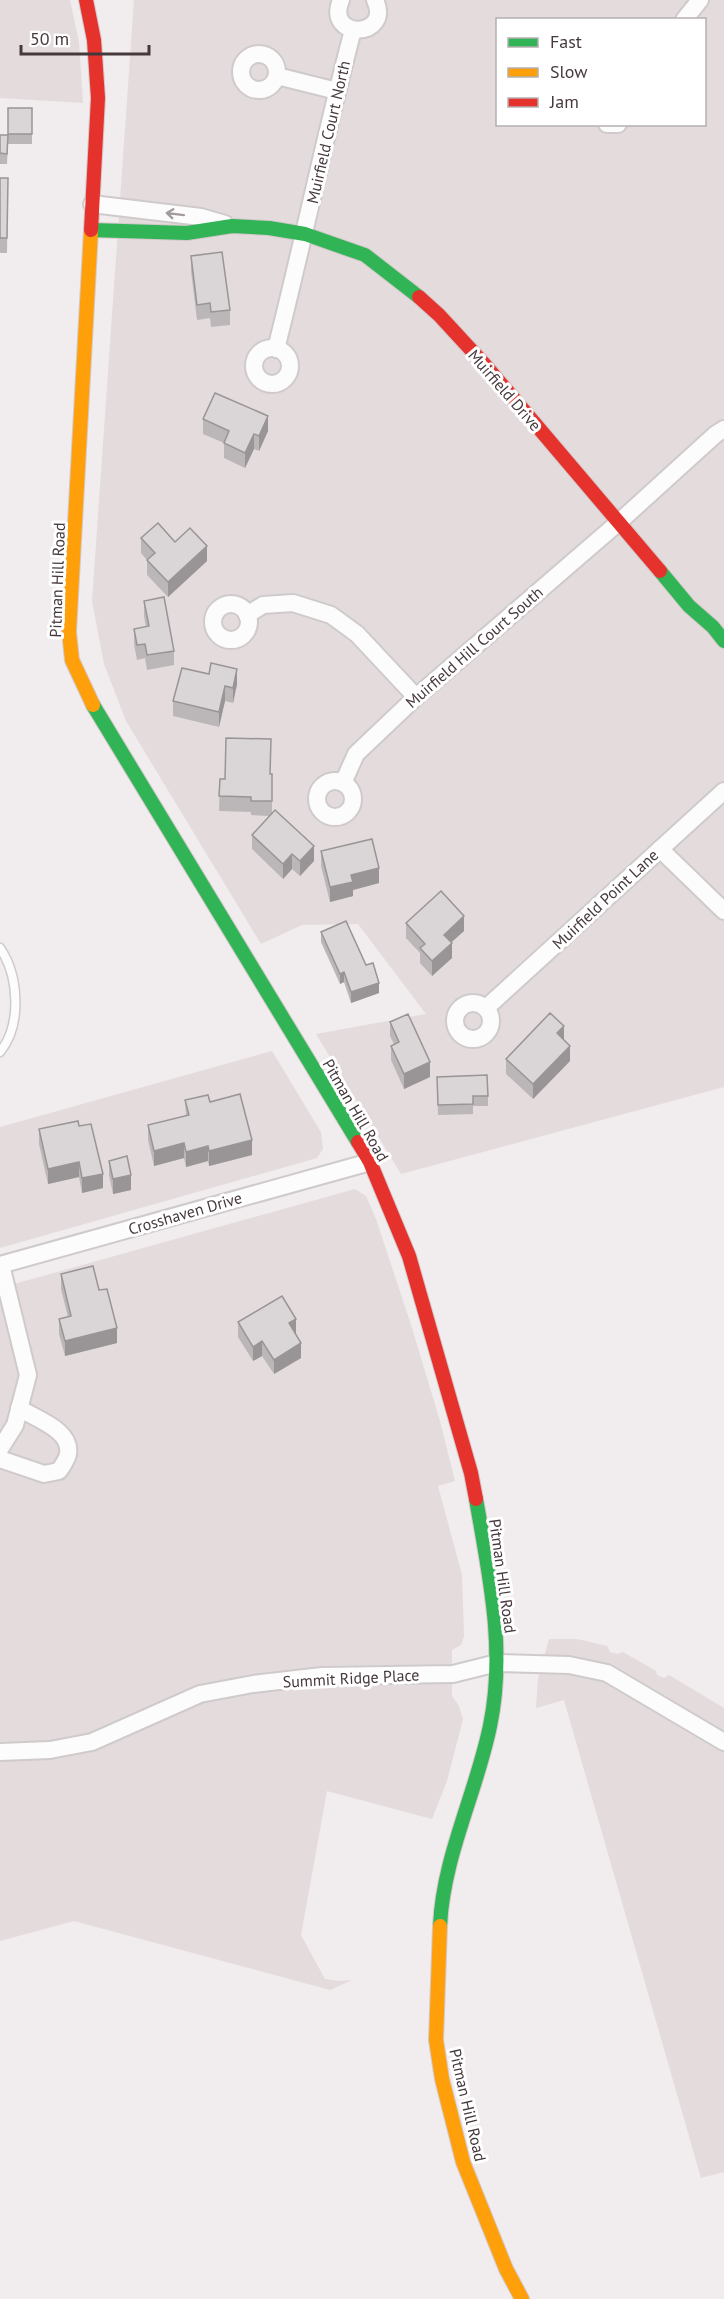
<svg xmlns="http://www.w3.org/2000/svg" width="724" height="2299" viewBox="0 0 724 2299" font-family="'PT Sans',sans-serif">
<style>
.residential{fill:#e4dbdd;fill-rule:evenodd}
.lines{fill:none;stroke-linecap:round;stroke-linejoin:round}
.lane-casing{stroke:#cfcacb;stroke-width:11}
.street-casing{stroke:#cfcacb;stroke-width:20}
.fast-casing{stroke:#d4c8ca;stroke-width:16}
.slow-casing{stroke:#d4c8ca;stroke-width:16}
.jam-casing{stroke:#d4c8ca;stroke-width:16}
.lane{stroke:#fdfcfc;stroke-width:8}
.street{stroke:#fdfcfc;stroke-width:16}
.fast{stroke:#30b455;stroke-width:14}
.slow{stroke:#ff9f0a;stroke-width:14}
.jam{stroke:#e5322d;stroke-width:14}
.wall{fill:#bbb7b8}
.shaded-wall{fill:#999596}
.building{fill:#dad5d6;stroke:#999596;stroke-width:1.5}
.oneway{stroke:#a29a9c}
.labels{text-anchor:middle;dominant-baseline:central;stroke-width:6;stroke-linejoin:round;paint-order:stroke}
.street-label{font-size:16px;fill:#46393d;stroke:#fff}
</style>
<rect width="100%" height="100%" fill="#f1eced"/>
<g class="residential">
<path d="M0,0H70L79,42L83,103L0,98Z"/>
<path d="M134,0H724V1087L401,1174L316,1034L426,1014L358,924L302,925L261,944L126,721L104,664L92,601ZM498,20H704V124H498Z"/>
<path d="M272,1051L321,1132L323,1149L317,1158L0,1248V1127Z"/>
<path d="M355,1189L366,1196L376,1219L412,1328L440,1421L455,1481L438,1486L462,1575L464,1636L461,1645L452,1650V1696L459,1706L463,1719L447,1781L432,1819L327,1791L301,1935L325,1979L339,1981L352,1980L330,1990L74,1921L0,1941V1288Z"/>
<path d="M549,1639H577L607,1646L610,1652L618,1654L623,1652L656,1671L657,1675L664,1678L669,1675L724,1708V2172L701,2178L564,1700L536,1708L538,1679Z"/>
</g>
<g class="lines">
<g class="lane-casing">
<path id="lane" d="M0,948C19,976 22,1025 0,1052"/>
</g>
<g class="street-casing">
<g id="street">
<path d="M341,0C324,40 393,39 375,0"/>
<path d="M684,20L700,0"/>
<circle cx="259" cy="72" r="18"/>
<path d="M277,76L337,91"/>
<path d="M607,124H618"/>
<path d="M92,204L201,217L225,224"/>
<circle cx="272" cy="366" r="18"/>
<path d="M276,349C303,243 325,135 353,30"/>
<circle cx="231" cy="622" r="18"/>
<path d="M247,615L263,605L293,603L331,615L357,634L416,697"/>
<circle cx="335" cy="799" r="18"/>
<path d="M343,783L356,754L416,697L619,522L716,434L724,429"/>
<path d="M660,849L724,911"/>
<circle cx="473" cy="1021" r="18"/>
<path d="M486,1008L724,791"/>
<path d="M0,1265L370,1162"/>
<path d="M0,1449L15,1425L28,1375L1,1265"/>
<path d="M0,1459L44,1474L59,1471C62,1466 67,1460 68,1454C72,1430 36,1419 19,1408"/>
<path d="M0,1752L50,1750L92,1742L200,1694L253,1684L322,1676L453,1674L497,1663L569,1665L607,1673L724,1742"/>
</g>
</g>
<g class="fast-casing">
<g id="fast">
<path d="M91,230L187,233L232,226L269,228L305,234L365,255L419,297"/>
<path d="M660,571L689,606L713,627L724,641"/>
<path d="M93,705L358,1142"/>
<path d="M440,1926C443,1857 476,1794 490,1726C506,1650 489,1574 476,1499"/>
</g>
</g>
<g class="slow-casing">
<g id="slow">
<path d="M91,230L69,632L72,660L93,705"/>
<path d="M440,1926L436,2040L442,2079L463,2162L506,2269L522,2299"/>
</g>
</g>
<g class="jam-casing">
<g id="jam">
<path d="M86,0L94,40L98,98L91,230"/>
<path d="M419,297L439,315L486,366L660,571"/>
<path d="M358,1142L370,1162L409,1256L471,1473L476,1499"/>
</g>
</g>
<use href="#lane" class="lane"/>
<use href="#street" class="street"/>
<use href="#fast" class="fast"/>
<use href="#slow" class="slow"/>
<use href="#jam" class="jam"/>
</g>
<g class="wall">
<rect x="8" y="108" width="24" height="36"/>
<path d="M0,135L8,145L7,164H0Z"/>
<path d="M0,178H8L7,253H0Z"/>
<path d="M191,256L230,310V325L211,327L210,318L197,320L191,271Z"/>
<path d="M203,419L268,431L259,451L254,449L245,468L224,458V443L203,434Z"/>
<path d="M141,538L175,542L207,561L168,597L147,575V560L141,553Z"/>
<path d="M144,601L174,651V665L147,670L145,658L137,660L134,644V629L146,627L144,616Z"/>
<path d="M182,668L237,684L233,703L225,701L219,727L173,716V701Z"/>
<path d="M272,774V813L314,861L300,876L292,869L283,879L252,849V835L269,816L251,815V812L219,811L220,779Z"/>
<path d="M321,851L379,883L353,890V896L330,902L321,866Z"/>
<path d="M406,923L464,931L451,942L452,958L432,976L420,963V953L406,938Z"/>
<path d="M321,932L366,965L379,993L351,1003L344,982L340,984L321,942Z"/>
<path d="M390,1022L430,1077L404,1089L391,1060V1046L394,1044L390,1036Z"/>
<path d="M564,1040L570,1061L533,1099L506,1074V1059Z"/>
<path d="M437,1077L488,1096V1106H473V1114L438,1115Z"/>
<path d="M185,1100L210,1102L252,1155L209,1166L208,1161L186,1167L184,1158L154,1166L148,1140V1125L186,1116Z"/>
<path d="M79,1126L103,1188L82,1193L79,1177L48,1184L39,1144V1129Z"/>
<path d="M109,1161L131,1190L113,1194L109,1175Z"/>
<path d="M61,1274L99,1290L117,1343L65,1356L59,1334V1319L68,1317L61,1289Z"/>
<path d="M238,1322L301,1358L274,1374L262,1356L253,1361L238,1337Z"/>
</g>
<g class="shaded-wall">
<path d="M268,416V431L259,451V436Z"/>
<path d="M254,434V449L245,468V453Z"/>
<path d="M207,546V561L168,597V582Z"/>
<path d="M237,669V684L233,703V688Z"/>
<path d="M225,686V701L219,727V712Z"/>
<path d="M314,846V861L300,876V861Z"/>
<path d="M292,854V869L283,879V864Z"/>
<path d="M379,868V883L353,890V896L330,902V887L351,875Z"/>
<path d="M464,916V931L444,949V935Z"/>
<path d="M452,943V958L432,976V961Z"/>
<path d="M344,972V982L340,984V974Z"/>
<path d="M379,983V993L351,1003V992Z"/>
<path d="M564,1026V1041L557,1033Z"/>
<path d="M570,1046V1061L533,1099V1084Z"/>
<path d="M430,1062V1077L404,1089V1074Z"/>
<path d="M252,1140V1155L209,1166V1151Z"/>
<path d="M184,1143V1158L154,1166V1151Z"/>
<path d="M208,1146V1161L186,1167V1152Z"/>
<path d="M79,1162V1177L48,1184V1169Z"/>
<path d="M103,1174V1188L82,1193V1178Z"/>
<path d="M131,1175V1190L113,1194V1179Z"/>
<path d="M296,1319V1334L289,1323Z"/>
<path d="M117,1328V1343L65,1356V1341Z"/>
<path d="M262,1341V1356L253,1361V1347Z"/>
<path d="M301,1343V1358L274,1374V1360Z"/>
</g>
<g class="building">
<rect x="8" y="108" width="24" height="26"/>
<path d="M0,135H8L7,154L0,153Z"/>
<path d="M0,178H8L7,238H0Z"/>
<path d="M222,252L230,310L211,312L210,303L197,305L191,256Z"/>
<path d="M215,393L268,416L259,436L254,434L245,453L224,443L229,431L203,419Z"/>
<path d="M158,523L175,542L190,528L207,546L168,582L147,560L155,553L141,538Z"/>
<path d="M164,597L174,651L147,655L145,644L137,645L134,629L149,626L144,601Z"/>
<path d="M211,663L237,669L233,688L225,686L219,712L173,701L182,668L209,674Z"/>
<path d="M226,738L271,739L270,774H272V801H251V797L219,796L220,779H225Z"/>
<path d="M275,810L314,846L300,861L292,854L283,864L252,835Z"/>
<path d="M372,839L379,868L351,875L353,882L330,887L321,851Z"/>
<path d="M441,891L464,916L444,935L452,943L432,961L420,948L425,944L406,923Z"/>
<path d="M346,921L366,965L373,963L379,983L351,992L344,972L340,974L321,932Z"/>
<path d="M550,1013L564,1026L557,1033L570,1046L533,1084L506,1059Z"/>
<path d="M408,1014L430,1062L404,1074L391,1046L399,1042L390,1022Z"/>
<path d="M487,1075L488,1096H473V1104L438,1105L437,1077Z"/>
<path d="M240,1094L252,1140L209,1151L208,1146L186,1152L184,1143L154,1151L148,1125L189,1115L185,1100L208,1095L210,1102Z"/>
<path d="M78,1121L79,1126L91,1124L103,1174L82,1178L79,1162L48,1169L39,1129Z"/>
<path d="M127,1156L131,1175L113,1179L109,1161Z"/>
<path d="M93,1266L99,1290L107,1289L117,1328L65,1341L59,1319L71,1316L61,1274Z"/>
<path d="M282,1296L296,1319L289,1323L301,1343L274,1360L262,1341L253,1347L238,1322Z"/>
</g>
<defs><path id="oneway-shaft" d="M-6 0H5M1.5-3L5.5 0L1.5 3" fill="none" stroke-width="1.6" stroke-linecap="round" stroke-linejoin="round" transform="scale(1.5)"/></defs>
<use class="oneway" href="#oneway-shaft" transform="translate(175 214) rotate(-173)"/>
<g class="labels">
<g class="street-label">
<text transform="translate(328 132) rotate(-77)">Muirfield Court North</text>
<text transform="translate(505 390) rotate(49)">Muirfield Drive</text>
<text transform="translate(57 580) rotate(-88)">Pitman Hill Road</text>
<text transform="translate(474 647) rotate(-41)">Muirfield Hill Court South</text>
<text transform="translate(605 899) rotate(-43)">Muirfield Point Lane</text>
<text transform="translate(356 1110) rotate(60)">Pitman Hill Road</text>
<text transform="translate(185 1213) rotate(-16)">Crosshaven Drive</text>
<text transform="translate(503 1576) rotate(82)">Pitman Hill Road</text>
<text transform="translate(351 1678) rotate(-3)">Summit Ridge Place</text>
<text transform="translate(468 2105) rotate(77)">Pitman Hill Road</text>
</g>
</g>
<rect x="496" y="18" width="210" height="108" fill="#ffffff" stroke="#b5b0b1" stroke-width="1.5"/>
<rect x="508" y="38" width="30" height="9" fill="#30b455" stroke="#b5b0b1" stroke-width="1.5"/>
<text x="550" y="48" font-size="18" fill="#46393d">Fast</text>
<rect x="508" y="68" width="30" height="9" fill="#ff9f0a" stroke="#b5b0b1" stroke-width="1.5"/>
<text x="550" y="78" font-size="18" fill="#46393d">Slow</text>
<rect x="508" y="98" width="30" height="9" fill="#e5322d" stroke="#b5b0b1" stroke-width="1.5"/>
<text x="550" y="108" font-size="18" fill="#46393d">Jam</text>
<path d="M21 45v9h128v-9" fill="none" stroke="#46393d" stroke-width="3"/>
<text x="30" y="45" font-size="18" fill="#46393d" stroke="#ffffff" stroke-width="4.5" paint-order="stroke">50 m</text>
</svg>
